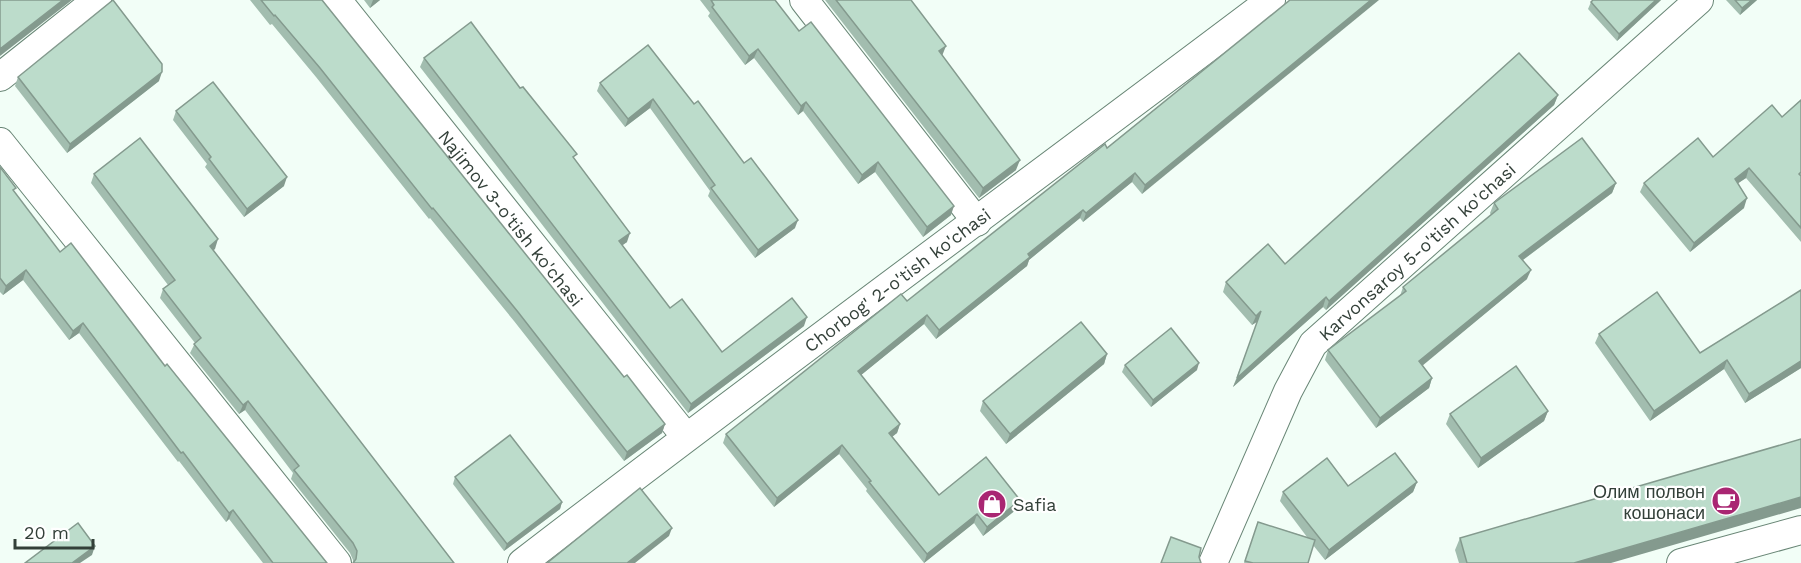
<svg xmlns="http://www.w3.org/2000/svg" width="1801" height="563" viewBox="0 0 1801 563" font-family="'Work Sans',sans-serif">
<style>
.lines{fill:none;stroke-linecap:round;stroke-linejoin:round}
.minor-casing{stroke:#698676;stroke-width:30}
.minor{stroke:#fff;stroke-width:28}
.wall{fill:#a2bdaf}
.shaded-wall{fill:#849a8e}
.building{fill:#bcdccb;stroke:#849a8e;stroke-width:1.5}
.labels{text-anchor:middle;dominant-baseline:central;stroke-width:4.5;stroke-linejoin:round;paint-order:stroke}
.street-label{font-size:18px;fill:#334039;stroke:#fff}
.poi-label{font-size:18px;fill:#334039;stroke:#fff;text-anchor:end}
</style>
<rect width="100%" height="100%" fill="#f2fef7"/>
<g class="lines">
<g class="minor-casing">
<g id="minor">
<path id="s1" d="M337,0L686,437"/>
<path d="M804,0L977,222"/>
<path d="M0,77L97,0"/>
<path d="M0,142L337,563"/>
<path id="s2" d="M522,563C770,372 1022,188 1271,0"/>
<path id="s3" d="M1213,563L1288,391L1313,344L1699,0"/>
<path d="M1681,563L1801,530"/>
</g>
</g>
<use href="#minor" class="minor"/>
</g>
<g class="wall">
<path d="M250,0H322L624,377L665,424L662,433L624,461L514,321L430,218L429,219L316,77L272,24L270,25Z"/>
<path d="M364,0H380L370,8Z"/>
<path d="M700,0H775L799,31L951,215L923,237L875,172L858,184L803,111L798,115L754,58L745,65L708,16L710,13Z"/>
<path d="M825,0H911L942,56L1016,170L979,198Z"/>
<path d="M1290,0L1142,194L1132,182L1083,222L1080,218L1029,260L1027,266L936,339L924,324L861,375L900,424L897,433L892,436L939,495L1017,509L983,536L974,523L924,563L866,491L867,489L839,454L774,507L723,443L726,434L907,301L1107,148Z"/>
<path d="M1661,0L1617,41L1588,9L1591,2Z"/>
<path d="M1726,0H1757L1740,15Z"/>
<path d="M424,58L575,160L627,242L622,245L670,308L722,352L804,326L688,413L420,67Z"/>
<path d="M18,77L159,81L67,153L15,86Z"/>
<path d="M600,83L694,104L744,163L795,228L755,258L708,196L710,191L650,108L625,127L597,91Z"/>
<path d="M1558,95L1554,105L1326,310L1323,307L1233,387L1258,321L1252,325L1223,292L1226,282L1285,264Z"/>
<path d="M1801,100V242L1746,178L1738,183L1744,208L1690,252L1640,192L1644,183L1713,157L1782,117Z"/>
<path d="M176,111L284,186L244,217L205,167L207,164L173,120Z"/>
<path d="M0,167L14,192L60,252L165,366L327,563H263L229,519L226,522L179,461L178,462L79,333L69,340L23,280L3,295L0,292Z"/>
<path d="M94,174L215,249L213,250L454,563H353V560L350,553L291,479L293,473L245,410L239,414L190,353L195,343L160,298L163,289L168,285L91,183Z"/>
<path d="M1616,183L1612,193L1523,260L1527,279L1422,365L1432,378L1429,388L1376,428L1325,360L1328,350L1400,296L1403,287L1491,215L1490,213L1494,203Z"/>
<path d="M1801,290V368L1745,403L1724,369L1650,421L1595,343L1599,334L1700,353Z"/>
<path d="M1107,354L1104,364L1006,444L980,411L983,401Z"/>
<path d="M1125,365L1197,370L1151,407L1122,372Z"/>
<path d="M1548,411L1544,421L1478,468L1446,424L1450,414Z"/>
<path d="M455,477L562,502L560,509L504,551L453,484Z"/>
<path d="M1417,482L1413,492L1325,560L1313,545L1308,563H1244L1258,522L1307,537L1280,501L1283,492L1348,486Z"/>
<path d="M1460,538L1611,563H1459L1455,550Z"/>
</g>
<g class="shaded-wall">
<path d="M63,0H72L0,56V49Z"/>
<path d="M373,0H380L370,8Z"/>
<path d="M1371,0H1379L1142,194L1145,185Z"/>
<path d="M1656,0H1661L1617,41L1619,34Z"/>
<path d="M1752,0H1757L1740,15L1742,8Z"/>
<path d="M946,46L942,56L939,51Z"/>
<path d="M758,49L754,58L745,65L749,56Z"/>
<path d="M162,72L159,81L67,153L70,144Z"/>
<path d="M1558,95L1554,105L1326,310L1329,301Z"/>
<path d="M653,99L650,108L625,127L628,119Z"/>
<path d="M806,102L803,111L798,115L801,106Z"/>
<path d="M1020,160L1016,170L979,198L983,188Z"/>
<path d="M878,162L875,172L858,184L862,175Z"/>
<path d="M1749,168L1746,178L1731,188L1735,179Z"/>
<path d="M1135,173L1132,182L1083,222L1086,213Z"/>
<path d="M287,177L284,186L244,217L247,209Z"/>
<path d="M1616,183L1612,193L1516,265L1519,256Z"/>
<path d="M1747,198L1744,208L1690,252L1694,243Z"/>
<path d="M954,206L951,215L923,237L927,227Z"/>
<path d="M1083,210L1080,218L1029,260L1027,266L936,339L939,330L1028,254Z"/>
<path d="M798,220L795,228L755,258L758,250Z"/>
<path d="M630,233L627,242L616,250L619,241Z"/>
<path d="M218,239L215,249L206,255L210,246Z"/>
<path d="M26,270L23,280L3,295L6,286Z"/>
<path d="M1531,270L1527,279L1416,371L1419,361Z"/>
<path d="M1326,297L1323,307L1233,387L1237,378Z"/>
<path d="M1261,311L1258,321L1252,325L1256,316Z"/>
<path d="M927,315L924,324L855,380L858,371Z"/>
<path d="M807,317L804,326L688,413L691,404Z"/>
<path d="M83,323L79,333L69,340L73,331Z"/>
<path d="M1107,354L1104,364L1006,444L1010,434Z"/>
<path d="M1727,360L1724,369L1650,421L1654,411Z"/>
<path d="M1801,361V368L1745,403L1749,394Z"/>
<path d="M1199,363L1197,370L1151,407L1153,400Z"/>
<path d="M1432,378L1429,388L1376,428L1380,418Z"/>
<path d="M248,401L245,410L239,414L243,405Z"/>
<path d="M1548,411L1544,421L1478,468L1481,458Z"/>
<path d="M665,424L662,433L624,461L627,452Z"/>
<path d="M900,424L897,433L886,442L889,433Z"/>
<path d="M842,445L839,454L774,507L777,498Z"/>
<path d="M1417,482L1413,492L1325,560L1329,550Z"/>
<path d="M1801,497V508L1611,563H1574Z"/>
<path d="M1020,500L1017,509L983,536L987,527Z"/>
<path d="M562,502L560,509L504,551L507,544Z"/>
<path d="M233,510L229,519L226,522L229,513Z"/>
<path d="M977,514L974,523L924,563L927,554Z"/>
<path d="M672,528L669,536L635,563H627Z"/>
<path d="M95,546L92,555L80,563H72Z"/>
</g>
<g class="building">
<path d="M0,0H63L0,49Z"/>
<path d="M113,0L162,64V72L70,144L18,77Z"/>
<path d="M261,0H322L624,377L627,375L665,424L627,452L518,312L433,208L432,209L320,68L275,15L274,16Z"/>
<path d="M711,0H775L799,31L811,22L954,206L927,227L878,162L862,175L806,102L801,106L758,49L749,56L712,7L714,5Z"/>
<path d="M836,0H911L946,46L939,51L1020,160L983,188Z"/>
<path d="M1290,0H1371L1145,185L1135,173L1086,213L1083,210L1028,254L1030,257L939,330L927,315L858,371L900,424L889,433L939,495L986,457L1020,500L987,527L977,514L927,554L869,482L871,481L842,445L777,498L726,434L901,294L907,301L1105,144L1107,148Z"/>
<path d="M1593,0H1656L1619,34L1591,2Z"/>
<path d="M1735,0H1752L1742,8Z"/>
<path d="M471,22L520,88L523,87L577,154L573,157L630,233L619,241L670,308L682,299L722,352L792,298L807,317L691,404L424,58Z"/>
<path d="M648,45L694,104L698,101L744,163L751,158L798,220L758,250L711,188L715,185L653,99L628,119L600,83Z"/>
<path d="M1519,53L1558,95L1329,301L1326,297L1237,378L1261,311L1256,316L1226,282L1268,244L1285,264Z"/>
<path d="M213,82L287,177L247,209L209,159L211,157L176,111Z"/>
<path d="M1801,100V172L1799,174L1801,176V228L1749,168L1735,179L1747,198L1694,243L1644,183L1698,138L1713,157L1772,105L1782,117Z"/>
<path d="M140,138L218,239L210,246L454,563H353L356,559L357,551L353,543L294,470L299,466L248,401L243,405L194,344L201,338L163,289L175,280L94,174Z"/>
<path d="M1582,138L1616,183L1519,256L1531,270L1419,361L1432,378L1380,418L1328,350L1406,291L1403,287L1498,209L1494,203Z"/>
<path d="M0,167L16,188L13,190L60,252L71,243L165,366L167,364L327,563H273L233,510L229,513L183,452L181,453L83,323L73,331L26,270L6,286L0,278Z"/>
<path d="M1801,290V361L1749,394L1727,360L1654,411L1599,334L1657,292L1700,353Z"/>
<path d="M1081,322L1107,354L1010,434L983,401Z"/>
<path d="M1171,328L1199,363L1153,400L1125,365Z"/>
<path d="M1516,366L1548,411L1481,458L1450,414Z"/>
<path d="M510,435L562,502L507,544L455,477Z"/>
<path d="M1801,439V497L1574,563H1467L1460,538Z"/>
<path d="M1395,453L1417,482L1329,550L1283,492L1327,458L1348,486Z"/>
<path d="M640,488L672,528L627,563H547Z"/>
<path d="M1258,522L1315,540L1308,563H1253L1245,561Z"/>
<path d="M78,523L95,546L72,563H25Z"/>
<path d="M1171,537L1201,548L1199,557L1201,563H1161Z"/>
</g>
<defs>
<g id="cafe-disc" transform="scale(1.5)"><circle r="9.5" fill="#a92672" stroke="#fff"/><path d="M-5.5-4.5H6V0H3Q3 3.5 0 3.5H-2.5Q-5.5 3.5-5.5 0ZM3-3.2v2h1.7v-2ZM-6 4.5H4V6H-6Z" fill="#fff"/></g>
<g id="shop-disc" transform="scale(1.5)"><circle r="9.5" fill="#a92672" stroke="#fff"/><path d="M-5-2.5h2.3a2.7 3.5 0 0 1 5.4 0H5L5.5 6h-11ZM-1.5-2.5h3a1.5 2.3 0 0 0-3 0Z" fill="#fff"/></g>
</defs>
<g fill-rule="evenodd">
<use href="#cafe-disc" x="1726" y="501"/>
<use href="#shop-disc" x="992" y="504"/>
</g>
<g class="labels">
<g class="street-label">
<text stroke="none"><textPath href="#s1" startOffset="279">Najimov 3-o'tish ko'chasi</textPath></text>
<text stroke="none"><textPath href="#s3" startOffset="380">Karvonsaroy 5-o'tish ko'chasi</textPath></text>
<text stroke="none"><textPath href="#s2" startOffset="470">Chorbog' 2-o'tish ko'chasi</textPath></text>
</g>
<g class="poi-label">
<text x="1705" y="491">Олим полвон<tspan x="1705" dy="21">кошонаси</tspan></text>
<text x="1013" y="504" text-anchor="start">Safia</text>
</g>
</g>
<path d="M15 539v9h78v-9" fill="none" stroke="#334039" stroke-width="3"/>
<text x="24" y="539" font-size="18" fill="#334039" stroke="#ffffff" stroke-width="4.5" paint-order="stroke">20 m</text>
</svg>
